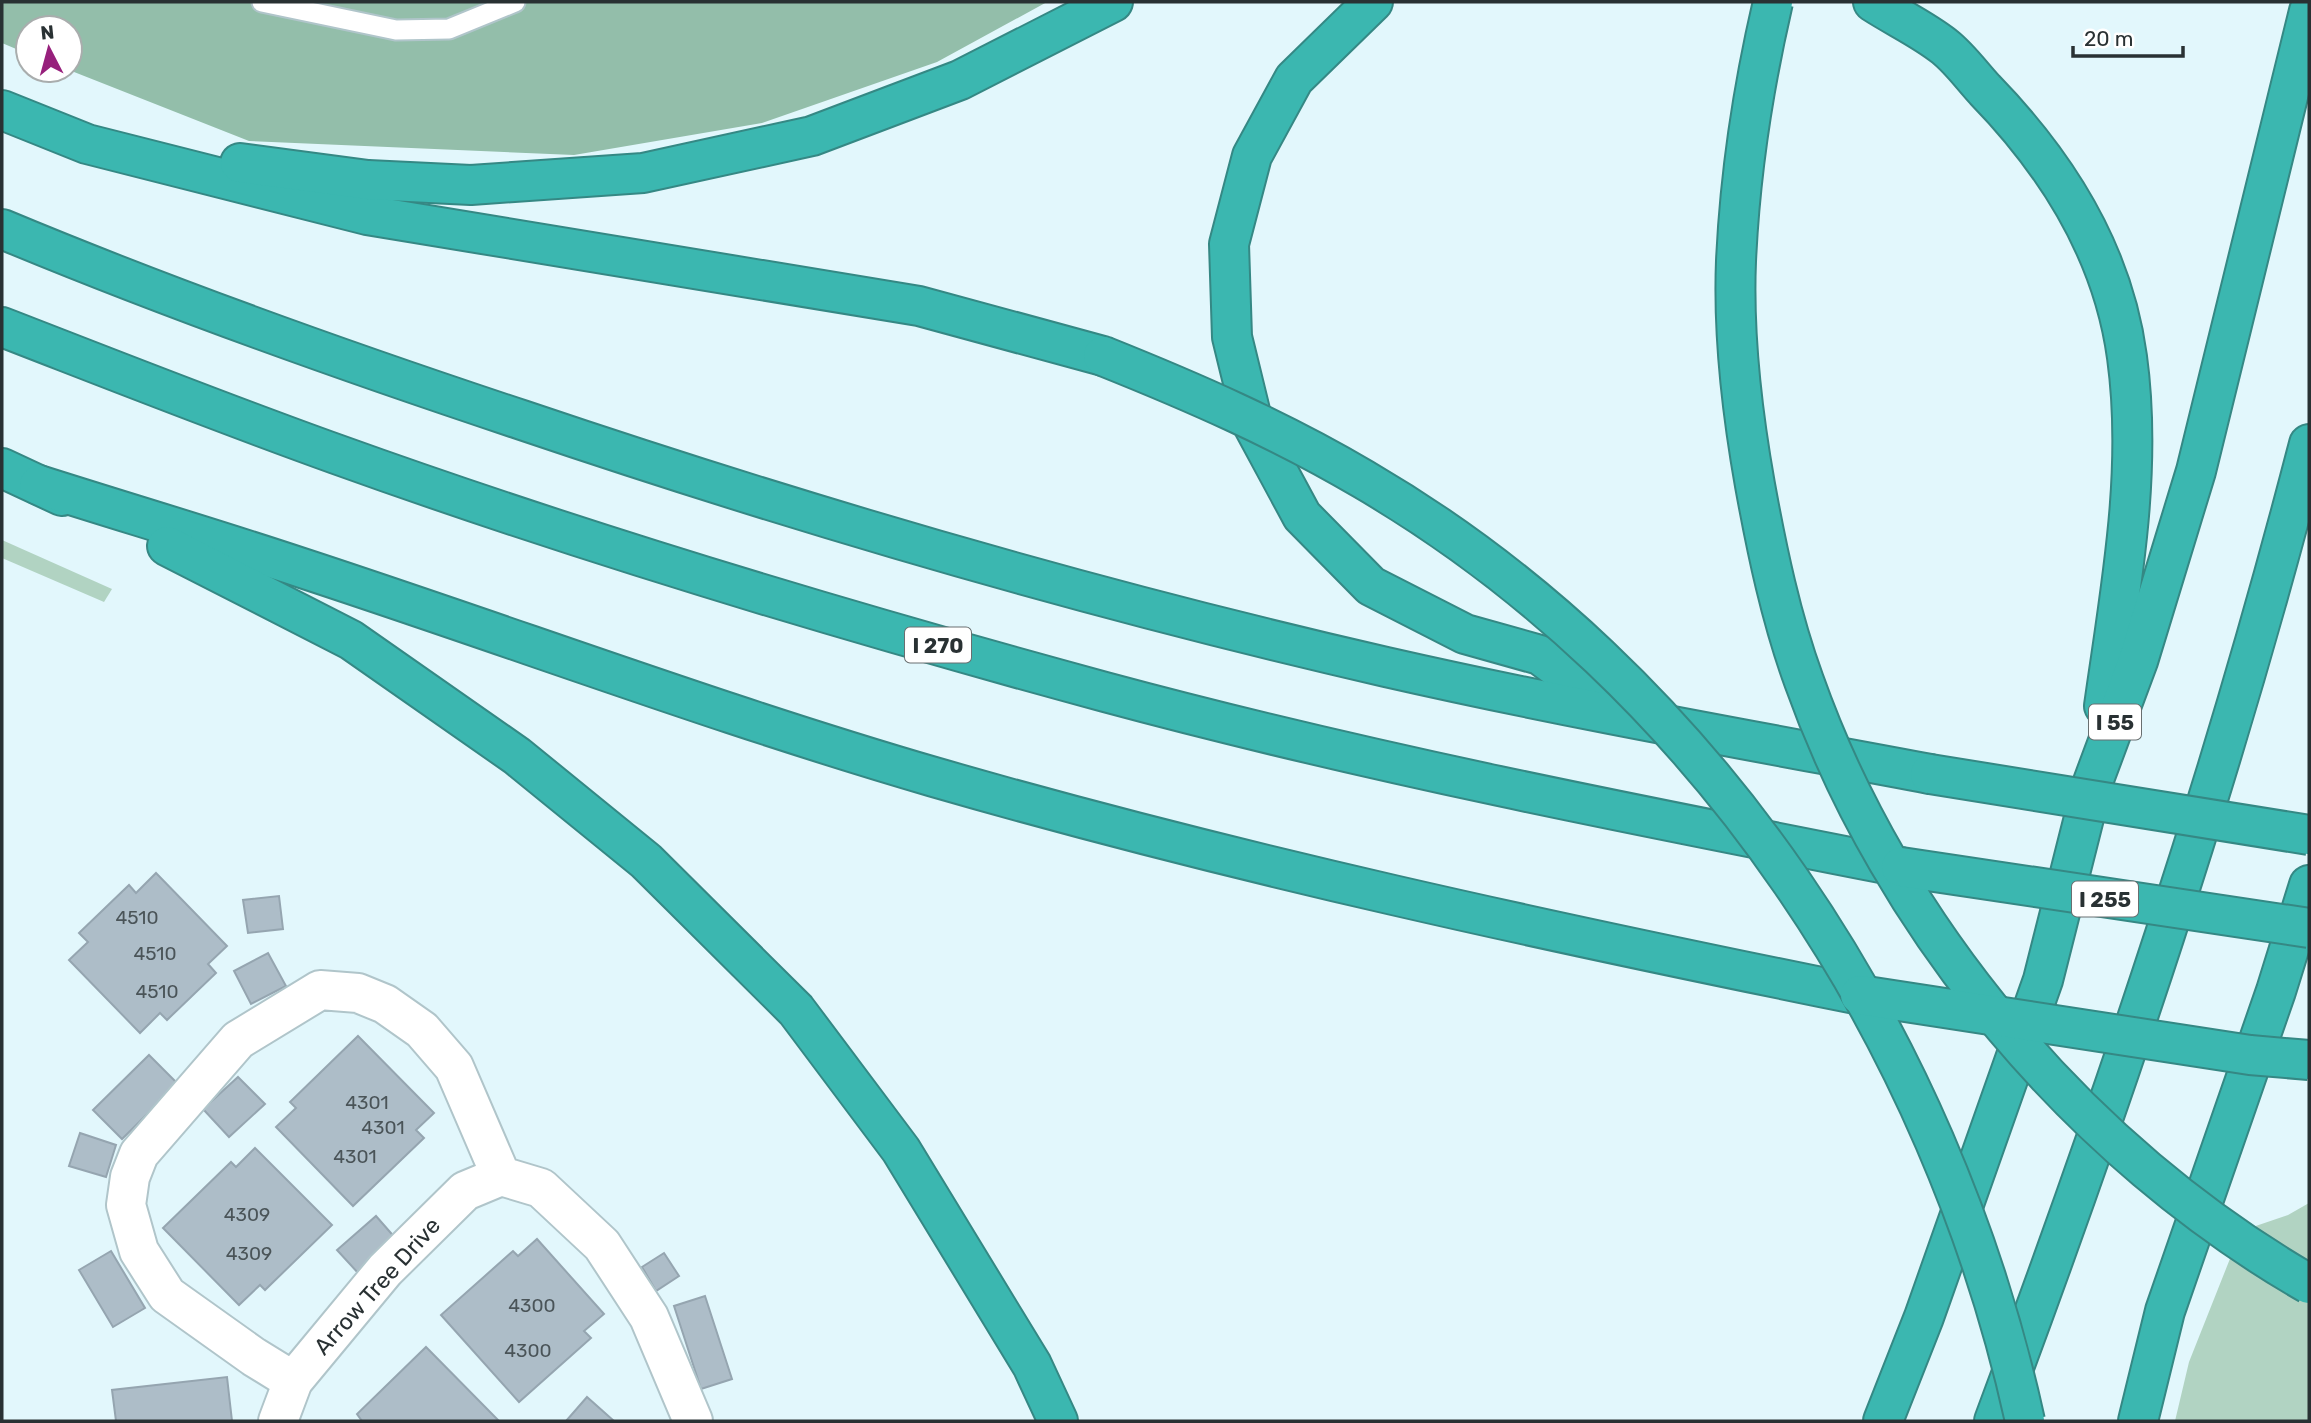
<svg xmlns="http://www.w3.org/2000/svg" width="2311" height="1423" viewBox="0 0 2311 1423" font-family="Rubik,sans-serif">
<style>
.green{fill:#b1d3c2}
.forest{fill:#93beaa}
.building{fill:#adbdc8;stroke:#95a5b0;stroke-width:2}
.lines{fill:none;stroke-linecap:round;stroke-linejoin:round}
.lane-casing{stroke:#b0c5ca;stroke-width:23}
.street-casing{stroke:#b0c5ca;stroke-width:42}
.highway-casing{stroke:#358884;stroke-width:42}
.lane{stroke:#fff;stroke-width:19}
.street{stroke:#fff;stroke-width:38}
.highway{stroke:#3bb7b0;stroke-width:38}
.highway-bridge-casing{stroke:#358884;stroke-width:42;stroke-linecap:butt}
.highway-bridge{stroke:#3bb7b0;stroke-width:38}
.labels{text-anchor:middle;dominant-baseline:central;stroke-width:7;stroke-linejoin:round;paint-order:stroke}
.number-label{font-size:19px;fill:#4a5458}
.shield{fill:#fff;stroke:#696f70;stroke-width:2}
.shield-label{font-size:21px;font-weight:bold;fill:#293133}
.street-label{font-size:23px;fill:#293133;stroke:#fff}
</style>
<rect width="100%" height="100%" fill="#e2f7fc"/>
<g class="green">
<path d="M2,540L112,589L104,602L2,558Z"/>
<path d="M2309,1203V1421H2175L2189,1362L2241,1231L2288,1215Z"/>
</g>
<path class="forest" d="M2,2H1047L937,62L762,123L574,155L249,141L69,70L70,28H28V54L2,43Z"/>
<g class="building">
<path d="M156,873L227,946L208,964L216,973L167,1020L160,1013L140,1033L69,960L88,942L79,933L129,885L136,893Z"/>
<path d="M279,896L283,929L248,933L243,900Z"/>
<path d="M268,953L286,986L251,1004L234,971Z"/>
<path d="M358,1036L434,1113L416,1130L424,1138L353,1206L276,1127L296,1108L290,1102Z"/>
<path d="M149,1055L178,1084L122,1139L93,1110Z"/>
<path d="M238,1077L265,1104L229,1137L203,1109Z"/>
<path d="M80,1133L116,1145L106,1177L69,1166Z"/>
<path d="M255,1148L332,1225L265,1290L260,1285L239,1305L163,1228L231,1162L236,1167Z"/>
<path d="M376,1216L397,1240L359,1274L337,1250Z"/>
<path d="M537,1239L604,1314L584,1331L591,1338L519,1402L441,1315L513,1251L518,1256Z"/>
<path d="M111,1251L145,1308L113,1327L79,1270Z"/>
<path d="M664,1253L679,1276L656,1291L642,1267Z"/>
<path d="M705,1296L732,1379L701,1389L674,1306Z"/>
<path d="M426,1347L499,1421H362L357,1414Z"/>
<path d="M227,1377L232,1421H116L112,1390Z"/>
<path d="M587,1397L614,1421H566Z"/>
</g>
<g class="lines">
<g class="lane-casing">
<path id="lane" d="M262,2L396,30L449,29L515,2"/>
</g>
<g class="street-casing">
<g id="street">
<path d="M293,1381L254,1357L167,1295L139,1251L126,1205L130,1177L139,1154L238,1040L320,990L358,993L385,1004L422,1030L454,1067L501,1176L541,1188L602,1245L649,1317L693,1421"/>
<path d="M278,1421L293,1381L385,1270L465,1191L501,1176"/>
</g>
</g>
<g class="highway-casing">
<g id="highway">
<path d="M1373,2L1294,79L1252,156L1229,244L1232,337L1254,427L1302,516L1371,586L1465,634L1540,655L1611,708"/>
<path d="M1873,2C1896,17 1924,30 1945,47C1960,59 1972,76 1985,90C2057,164 2113,253 2127,357C2143,473 2120,592 2104,706"/>
<path d="M2,110L87,144L367,215L919,306L1103,356"/>
<path d="M240,163L368,180L471,185L643,173L812,136L960,80L1113,2"/>
<path d="M2,229C172,300 347,362 522,420C806,516 1094,600 1386,667C1566,708 1748,740 1930,774"/>
<path d="M2,327C113,370 224,414 336,454C589,545 847,622 1105,692C1368,763 1635,815 1901,867"/>
<path d="M2,468L62,496"/>
<path d="M39,485C127,513 215,539 302,568C513,637 721,715 934,777C1239,865 1549,932 1860,995"/>
<path d="M167,546L351,640L517,756L646,861L796,1010L901,1150L1032,1365L1058,1421"/>
<path d="M1883,1421L1924,1317L2043,980L2093,782L2138,661L2196,471L2309,11"/>
<path d="M1994,1421C2114,1100 2223,776 2309,444"/>
<path d="M2138,1421L2165,1311L2276,991L2309,885"/>
</g>
</g>
<use href="#lane" class="lane"/>
<use href="#street" class="street"/>
<use href="#highway" class="highway"/>
<g class="highway-bridge-casing">
<g id="highway-bridge">
<path d="M1773,2C1753,88 1740,173 1736,261C1733,335 1742,412 1755,485C1767,551 1781,618 1804,681C1892,929 2082,1154 2309,1284"/>
<path d="M1103,356C1193,392 1280,430 1363,479C1706,679 1941,1038 2025,1421"/>
<path d="M1930,774L2309,835"/>
<path d="M1901,867L2309,928"/>
<path d="M1860,995L2250,1055L2309,1060"/>
</g>
</g>
<use href="#highway-bridge" class="highway-bridge"/>
</g>
<g class="labels">
<g class="number-label">
<text x="137" y="917">4510</text>
<text x="155" y="953">4510</text>
<text x="157" y="991">4510</text>
<text x="367" y="1102">4301</text>
<text x="383" y="1127">4301</text>
<text x="355" y="1156">4301</text>
<text x="247" y="1214">4309</text>
<text x="249" y="1253">4309</text>
<text x="532" y="1305">4300</text>
<text x="528" y="1350">4300</text>
</g>
<g class="shield">
<rect x="905" y="627.5" width="66" height="35" rx="5"/>
<rect x="2089" y="704.5" width="52" height="35" rx="5"/>
<rect x="2072" y="881.5" width="66" height="35" rx="5"/>
</g>
<g class="shield-label">
<text x="938" y="645">I 270</text>
<text x="2115" y="722">I 55</text>
<text x="2105" y="899">I 255</text>
</g>
<g class="street-label">
<text transform="translate(377 1286) rotate(-48)">Arrow Tree Drive</text>
</g>
</g>
<rect width="2311" height="1423" fill="none" stroke="#293133" stroke-width="7"/>
<g transform="translate(49 49) rotate(354)"><circle r="33" fill="#ffffff" stroke="#a9adad" stroke-width="2"/>
<path d="M0-5L12 26L0 18L-12 26Z" fill="#97207c"/>
<text y="-10" font-size="19" font-weight="bold" text-anchor="middle" fill="#293133">N</text>
</g>
<path d="M2073 46v10h110v-10" fill="none" stroke="#293133" stroke-width="3.5"/>
<text x="2084" y="46" font-size="21" fill="#293133" stroke="#ffffff" stroke-width="5" paint-order="stroke">20 m</text>
</svg>
